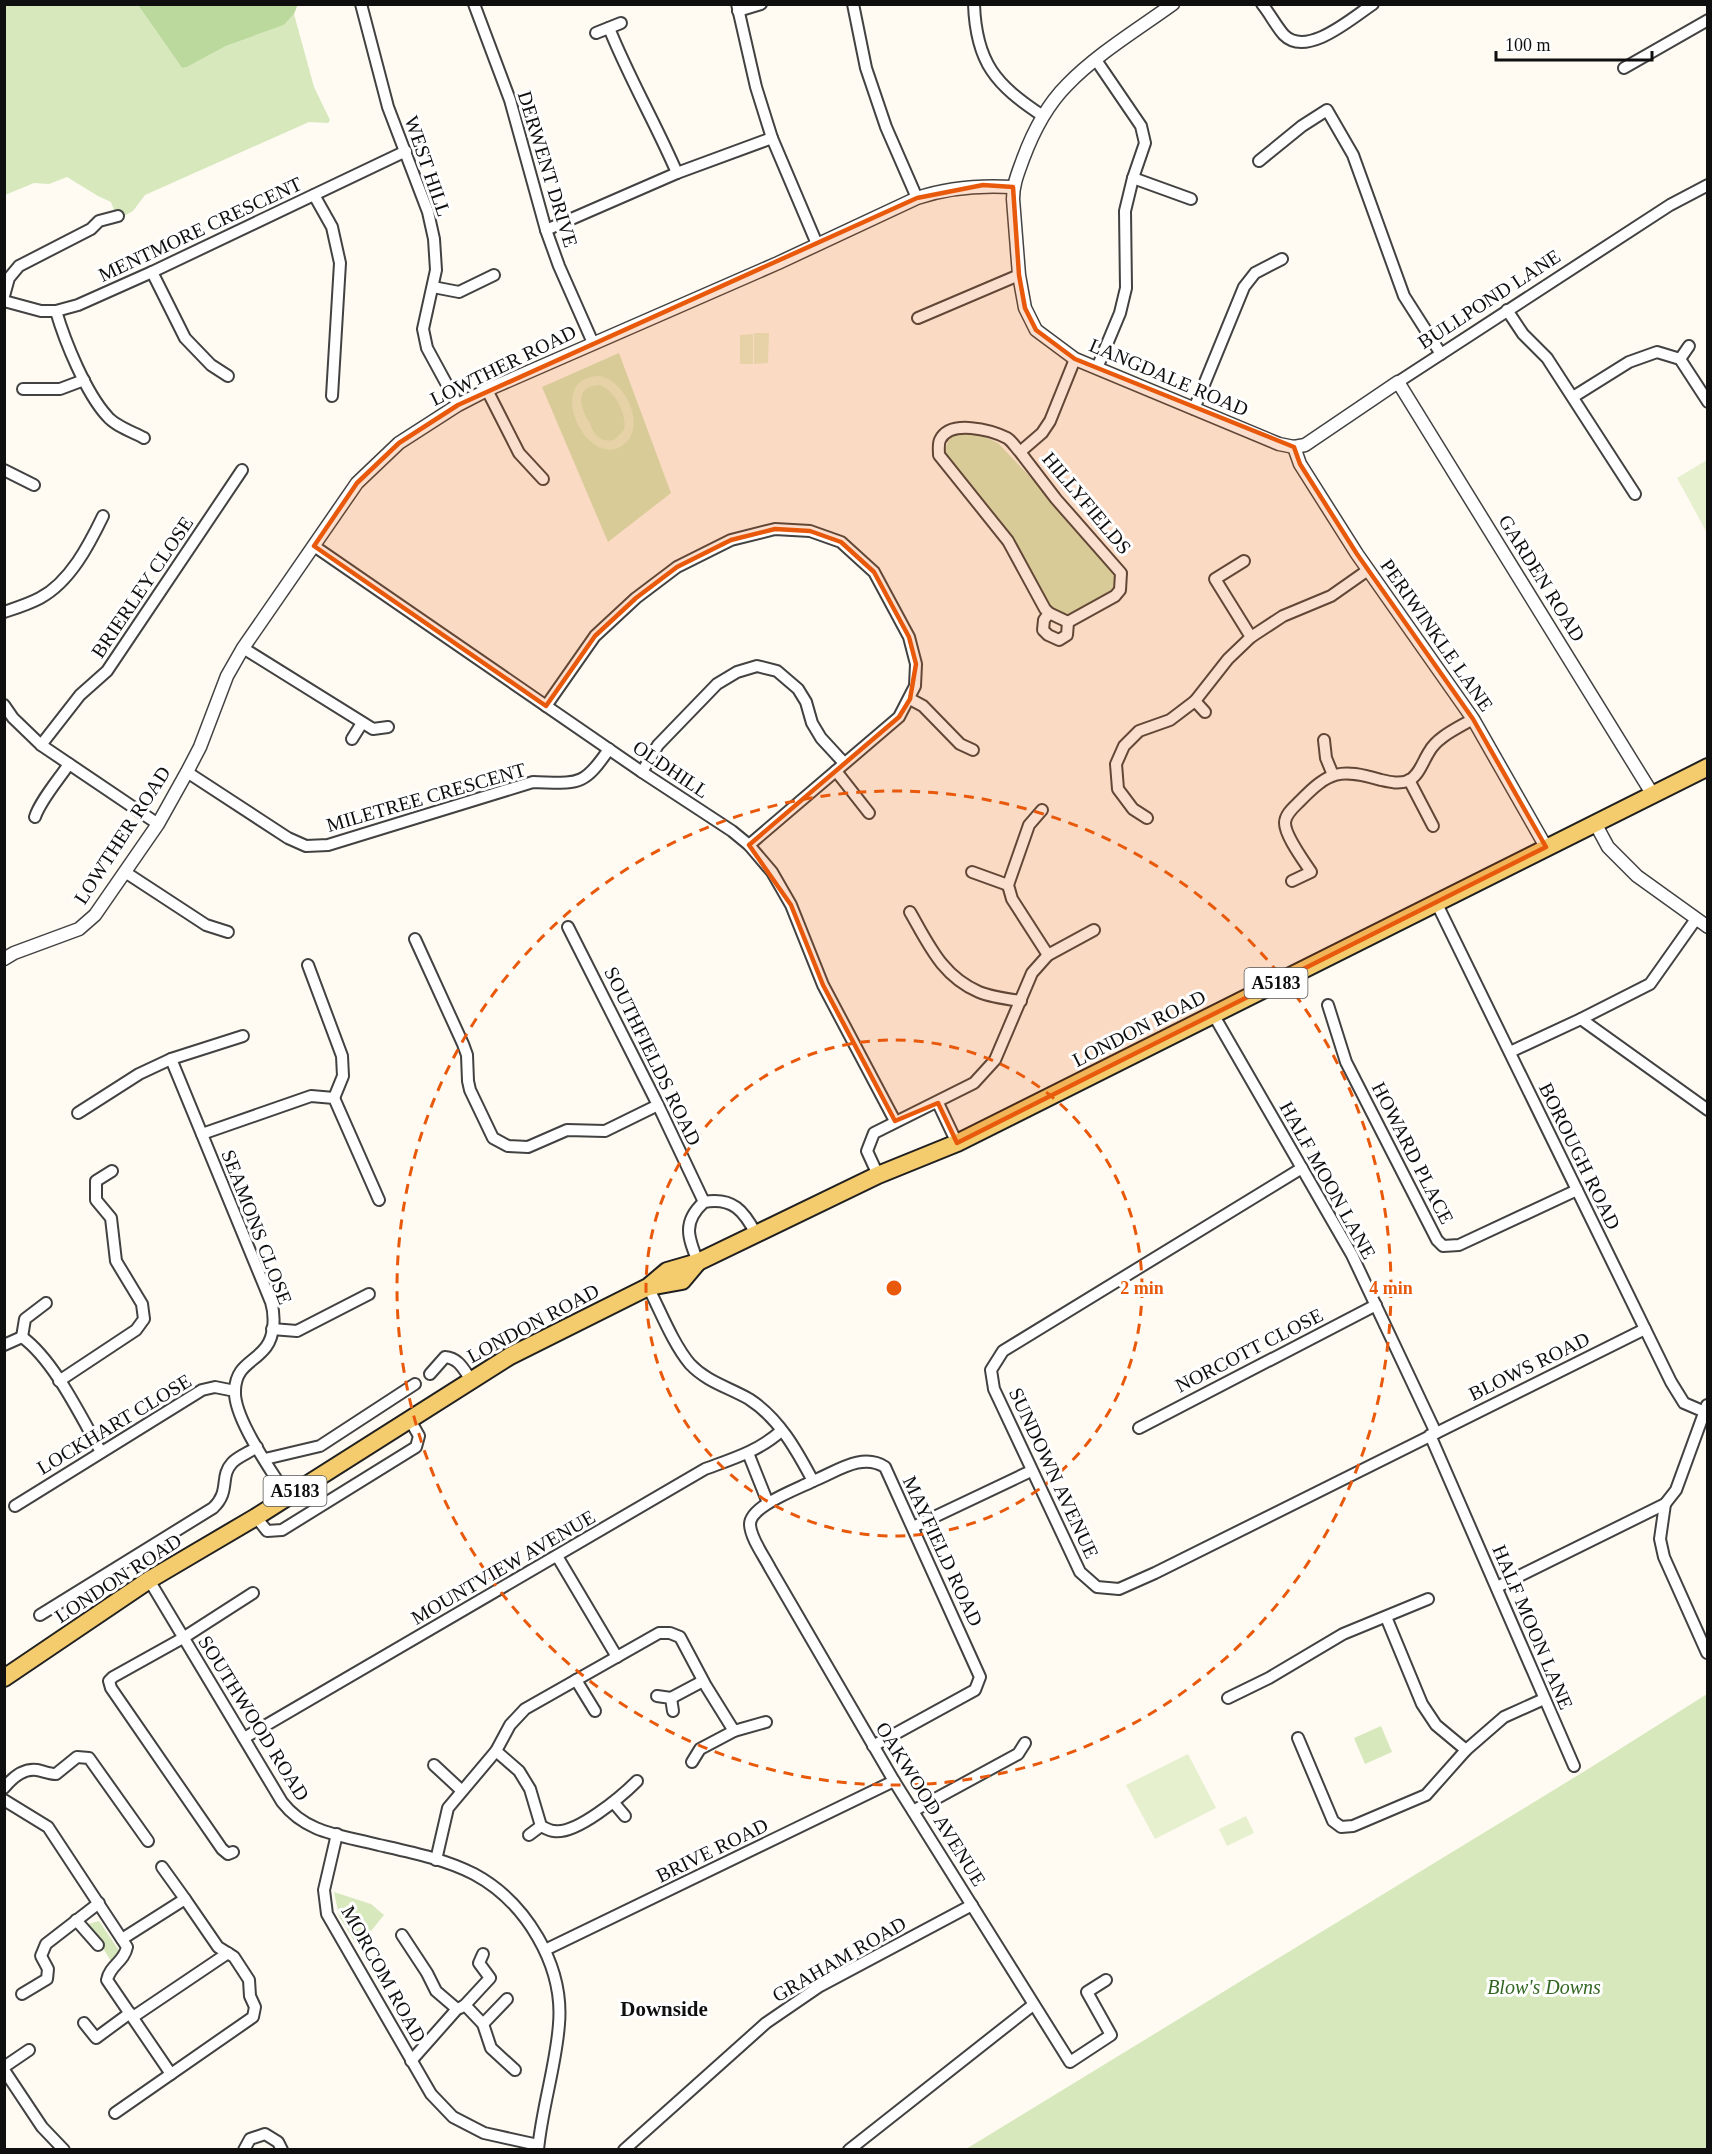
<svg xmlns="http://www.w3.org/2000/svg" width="1712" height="2154" viewBox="0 0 1712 2154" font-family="'Times New Roman',serif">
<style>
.green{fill:#d6e8bc}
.forest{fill:#bbd99c}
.pitch{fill:#e6f0ce;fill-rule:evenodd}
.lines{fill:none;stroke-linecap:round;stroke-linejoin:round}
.minor-casing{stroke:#424242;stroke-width:14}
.tertiary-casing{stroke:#424242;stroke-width:15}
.primary-casing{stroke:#202020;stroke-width:20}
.minor{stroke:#fff;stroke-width:10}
.tertiary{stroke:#fff;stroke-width:12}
.primary{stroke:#f4cb6d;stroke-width:16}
.marked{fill:#e8590c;fill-opacity:0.2;stroke:#e8590c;stroke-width:4.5;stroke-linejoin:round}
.ring{fill:none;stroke:#e8590c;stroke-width:3;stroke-dasharray:10 8}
.labels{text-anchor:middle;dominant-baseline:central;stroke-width:6;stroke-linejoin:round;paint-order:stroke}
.shield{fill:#fff;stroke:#575757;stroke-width:1.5}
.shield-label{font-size:18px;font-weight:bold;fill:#0f0f0f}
.street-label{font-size:20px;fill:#0f0f0f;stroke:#fff}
.park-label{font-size:20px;font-style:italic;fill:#336621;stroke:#fff}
.neighbourhood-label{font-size:21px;font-weight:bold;fill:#0f0f0f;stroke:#fff}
.centre{fill:#e8590c;stroke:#fff;stroke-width:3}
.ring-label{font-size:18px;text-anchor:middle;font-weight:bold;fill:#e8590c;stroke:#fff;stroke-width:6;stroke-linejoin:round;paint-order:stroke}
</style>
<rect width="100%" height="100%" fill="#fffbf2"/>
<g class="green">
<path d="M5,5H138L182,68L187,67L226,46L284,25L294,14L314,87L330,120L328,123L309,122L145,195L133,211L124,216L121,211L114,210L111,202L98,196L67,177L49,184L34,183L5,195Z"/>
<path d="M619,353L671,493L608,542L542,387Z"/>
<path d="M969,433L985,437L998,443L1106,557L1116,571L1117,584L1112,592L1066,615L1056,613L1049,607L1013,539L949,462C943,450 945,444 954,434Z"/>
<path d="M1707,1694V2149H966L1593,1766Z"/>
<path d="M1381,1726L1392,1752L1365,1764L1354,1738Z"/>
<path d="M334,1892L371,1904L384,1915L358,1947L339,1916Z"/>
<path d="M99,1921L120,1952L117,1958L111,1961L88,1924Z"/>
</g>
<path class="forest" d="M298,4L294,14L284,25L226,46L187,67L182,68L138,5Z"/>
<g class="pitch">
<path d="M754,333H769L768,363L754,364Z"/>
<path d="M753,334V364H740V335Z"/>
<path d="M599,376C626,380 650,431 620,447C585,466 544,378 599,376ZM599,385C614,389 628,415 624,430L614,440C609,441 604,441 600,438C594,435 592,428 589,422C580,407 574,387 599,385Z"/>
<path d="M1707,460L1708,530L1706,531L1677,478Z"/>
<path d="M1188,1754L1216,1808L1155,1839L1126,1785Z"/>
<path d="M1246,1816L1254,1833L1227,1846L1219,1829Z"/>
</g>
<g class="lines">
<g class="minor-casing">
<g id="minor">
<path d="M361,4L388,107L428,212L434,239L436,270L423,329L427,348L458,405"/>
<path d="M474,4L510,100L546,230L559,266L593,343"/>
<path d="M737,4L756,87L772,138L817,244"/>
<path d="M853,4L866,68L886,127L917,198"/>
<path d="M974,4C976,63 996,85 1043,116"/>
<path d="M1262,4C1270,14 1276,26 1284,35C1307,58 1352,18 1373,4"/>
<path d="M738,11L761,4"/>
<path d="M609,28C629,78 656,124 677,173"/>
<path d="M596,33L621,23"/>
<path d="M1096,60L1141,126L1145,143L1133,178L1125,211L1126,288L1120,313L1097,368"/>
<path d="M1624,68L1708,20"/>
<path d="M1259,161L1302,126L1327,110L1353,155L1404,296L1441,354"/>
<path d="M1133,178L1191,199"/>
<path d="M314,195L332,227L340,263L332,396"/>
<path d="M546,230L677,173L772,138"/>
<path d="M152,272L185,338L211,365L228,376"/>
<path d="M433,287L459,292L494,275"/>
<path d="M4,296L9,278L19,266L91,229L99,221L118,216"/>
<path d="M4,301L41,311H56L78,305L152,272L406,151"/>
<path d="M1507,310L1523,334L1547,358L1635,494"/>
<path d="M56,311C65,342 86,393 107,416C115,426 133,432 144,438"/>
<path d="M918,318L1019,275"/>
<path d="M1680,359L1689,346"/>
<path d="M1398,382L1670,205L1708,185"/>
<path d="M23,389H60L84,380"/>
<path d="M487,390L519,453L543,479"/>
<path d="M1573,397L1629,362L1657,352L1680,359L1708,402"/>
<path d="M1194,409L1244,287L1255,273L1282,259"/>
<path d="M1020,452C1016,448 1012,441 1007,438C991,430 950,419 940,440C938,444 939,451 939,455L1008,541L1045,609L1049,613L1068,622L1115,596L1120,590L1121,573L1056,499L1020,452L1042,433L1050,421L1075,359"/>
<path d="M4,470L34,485"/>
<path d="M314,546L642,772L732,831L749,845L772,872L791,905L823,985L895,1121"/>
<path d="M1244,561L1215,579L1251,637"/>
<path d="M4,612C16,608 29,604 40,598C70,582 89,545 103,516"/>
<path d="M1049,613L1044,620L1043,630L1048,635L1059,640L1067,635L1068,622"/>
<path d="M243,648L373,729L388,727"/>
<path d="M910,699L923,706L960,744L973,750"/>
<path d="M1195,701L1205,712"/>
<path d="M4,705L13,718L41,745L158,824"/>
<path d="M546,706L595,636L636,598L677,567L731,540L775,529L810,531L841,542L874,572L909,637L916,664L915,686L899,717L749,845"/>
<path d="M352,739L362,723"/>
<path d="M1324,740L1326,758L1333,775"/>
<path d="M41,745L80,695L107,671L242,470"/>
<path d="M836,771L869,813"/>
<path d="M187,772L288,838L306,846L328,845L533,782C577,783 583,788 609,749"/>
<path d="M642,772L658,745L717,684L737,672L757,666L777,671L798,689L806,702L812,723L821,738L844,763"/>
<path d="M1409,780L1433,826"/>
<path d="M1042,810L1029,825L1008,885L1012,899L1048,955"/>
<path d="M35,817C40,801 59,779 69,764"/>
<path d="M1147,818L1133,809L1118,789L1116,764L1124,746L1139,731L1170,720L1195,701L1228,659L1251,637L1283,616L1331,596L1368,570"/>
<path d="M125,872L206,925L228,932"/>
<path d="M972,872L1008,885"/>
<path d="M1292,881L1311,872C1304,861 1285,836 1285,823C1285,814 1294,807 1300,801C1329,771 1340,768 1381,780C1390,782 1398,784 1408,781C1419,776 1423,761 1429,752C1437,737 1458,728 1473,719"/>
<path d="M1436,902L1671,1382L1684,1403L1705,1412"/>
<path d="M910,912C929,945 942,976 979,992C991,997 1007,999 1021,1001"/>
<path d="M568,927L658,1105L704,1202"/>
<path d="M415,939L463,1044L467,1055L468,1081L470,1090L493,1138L508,1146L528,1147L567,1130L605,1131L658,1105"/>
<path d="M308,965L342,1056L343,1076L334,1098"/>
<path d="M1328,1005L1346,1062L1437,1240L1443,1246L1459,1245L1577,1190"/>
<path d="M1213,1014L1352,1255L1436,1433"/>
<path d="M1581,1019L1708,1110"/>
<path d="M1510,1052L1581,1019L1650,984L1696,919"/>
<path d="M171,1059L271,1302C275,1315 275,1335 266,1347C254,1363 236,1365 235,1390C233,1418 272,1471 287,1496"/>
<path d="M938,1103L957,1143"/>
<path d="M78,1113L139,1074L171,1059L243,1036"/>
<path d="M202,1134L311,1096L334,1098L379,1200"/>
<path d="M1302,1168L1003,1351L991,1370L994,1389L1080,1572L1097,1587L1119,1589L1155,1573L1645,1329"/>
<path d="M878,1175L867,1151L874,1133L974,1083L995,1060L1032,973L1048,955L1094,930"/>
<path d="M698,1262C688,1237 682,1222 704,1202C733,1197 744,1211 756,1234"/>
<path d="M648,1287C660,1310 673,1344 690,1364C707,1382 728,1387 749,1399C779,1418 797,1451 813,1481C836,1472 862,1452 885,1467L980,1677L975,1690L873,1746"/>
<path d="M272,1329L297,1331L369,1294"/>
<path d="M22,1337L25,1319L46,1303"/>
<path d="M4,1345L22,1337C54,1360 81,1417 101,1452"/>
<path d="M430,1374L445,1357C459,1358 464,1370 471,1380"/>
<path d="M59,1381L136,1330L144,1319L142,1304L116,1261L111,1218L96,1200V1181L112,1171"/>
<path d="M1139,1428L1376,1305"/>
<path d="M1430,1435L1574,1766"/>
<path d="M748,1453L768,1503"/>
<path d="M265,1459L320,1446L415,1384"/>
<path d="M813,1481C798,1489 749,1506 750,1525C751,1539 764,1556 770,1568L894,1781L1070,2062L1111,2035L1087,1992L1106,1980"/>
<path d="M1665,1504L1660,1539L1664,1557L1707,1653"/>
<path d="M15,1506L202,1390L215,1387L235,1391"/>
<path d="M256,1517L267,1531L282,1530L416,1447L419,1436L410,1420"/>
<path d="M913,1527L1031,1471"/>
<path d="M557,1556L617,1657"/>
<path d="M149,1580L282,1802C307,1834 341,1835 379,1845C410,1852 445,1859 474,1874C526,1902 564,1965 559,2024C556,2066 542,2107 538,2150"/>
<path d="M1497,1587L1665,1504L1676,1490L1707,1405"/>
<path d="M40,1615L213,1508C231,1491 219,1477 232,1463C237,1457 250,1452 257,1447"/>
<path d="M1386,1617L1422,1704L1436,1725L1466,1750"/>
<path d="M576,1680L595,1711"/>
<path d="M657,1696L671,1698L673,1711"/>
<path d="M671,1698L703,1681"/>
<path d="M1228,1698L1269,1678L1343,1634L1428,1599"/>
<path d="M244,1738L705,1469C732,1459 759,1451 781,1431"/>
<path d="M1298,1738L1333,1821L1341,1827L1353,1826L1426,1795L1466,1750L1504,1717L1544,1699"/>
<path d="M496,1751L519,1771L530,1789L541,1826C545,1828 550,1831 554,1831C576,1835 622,1796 637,1781"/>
<path d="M692,1762L700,1749L734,1731L766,1722"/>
<path d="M434,1765L461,1790"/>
<path d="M4,1788C12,1778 23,1768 37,1770C43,1771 49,1774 56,1774L77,1757L89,1758L148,1841"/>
<path d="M4,1800L48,1827L127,1947C124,1962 110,1965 107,1980L171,2074L115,2113"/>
<path d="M614,1803L625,1816"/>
<path d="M913,1811L1018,1754L1025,1743"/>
<path d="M337,1834L324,1890L327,1914L431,2094L453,2117L484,2133L538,2145"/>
<path d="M529,1835L541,1826"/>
<path d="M233,1852L228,1854L222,1849L111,1688L109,1681L113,1677L183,1638L253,1593"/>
<path d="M436,1860L448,1808L496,1751L510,1725L525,1709L659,1633H670L680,1637L706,1686L734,1731"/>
<path d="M162,1867L185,1899"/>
<path d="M76,1920L98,1945"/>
<path d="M402,1935L427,1973L436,1991L457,2009L411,2061"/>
<path d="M122,1939L185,1899L218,1947L234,1957L249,1980L250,1996L255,2007L253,2017L171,2074"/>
<path d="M545,1950L894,1781"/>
<path d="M22,1994L47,1979L48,1969L41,1956L46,1944L99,1903"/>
<path d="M465,2005L483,2024L491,2048L515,2070"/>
<path d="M460,2008L465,2005L490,1978L479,1963L483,1954"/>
<path d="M133,2017L228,1953"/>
<path d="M84,2023L96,2038L130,2013"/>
<path d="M483,2024L507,1999"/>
<path d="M4,2067L29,2050"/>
<path d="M4,2070L42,2127L64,2150"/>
<path d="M244,2150L250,2139L265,2134L278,2142L282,2150"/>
<path d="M624,2150L766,2023L820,1986L972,1905"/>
<path d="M849,2150L1033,2005"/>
</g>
</g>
<g class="tertiary-casing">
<g id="tertiary">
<path d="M1173,4C1137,30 1097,54 1067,85C1046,106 1033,132 1023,159C1018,173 1013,184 1013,199L1019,275L1025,308L1036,330L1075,359L1279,444L1294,447L1305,445L1398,382L1653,795"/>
<path d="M1294,447L1300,464L1357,554L1473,719L1546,847"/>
<path d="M1595,823L1608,847L1637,876L1708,927"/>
<path d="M4,959L14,953L79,929L95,915L158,824L187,772L200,747L227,676L243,648L357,483L399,443L458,405L487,390L778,263L917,198C949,187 979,185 1013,187"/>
</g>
</g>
<g class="primary-casing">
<g id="primary">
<path d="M649,1287L682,1281L698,1262"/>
<path d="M4,1678L149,1580L256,1517L510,1356L648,1287L667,1271L698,1262L878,1175L957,1143L1708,767"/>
</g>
</g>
<use href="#minor" class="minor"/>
<use href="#tertiary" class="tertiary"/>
<use href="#primary" class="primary"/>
</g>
<path class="marked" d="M983,185L1013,187L1019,275L1025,308L1036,330L1075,359L1294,447L1300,464L1357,554L1473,719L1546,847L957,1143L938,1103L895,1121L823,985L791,905L749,845L899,717L910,699L916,664L909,637L874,572L841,542L810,531L775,529L731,540L677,567L636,598L595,636L546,706L314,546L357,483L399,443L458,405L917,198Z"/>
<g class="ring">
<circle cx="894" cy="1288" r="248"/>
<circle cx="894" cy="1288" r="497"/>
</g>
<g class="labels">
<g class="shield">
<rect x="1244.5" y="968" width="63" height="30" rx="4.5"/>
<rect x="263.5" y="1476" width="63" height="30" rx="4.5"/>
</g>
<g class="shield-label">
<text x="1276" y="983">A5183</text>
<text x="295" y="1491">A5183</text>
</g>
<g class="street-label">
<text transform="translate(428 166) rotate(71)">WEST HILL</text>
<text transform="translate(548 169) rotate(73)">DERWENT DRIVE</text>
<text transform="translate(200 229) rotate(-25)">MENTMORE CRESCENT</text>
<text transform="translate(1489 299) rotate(-33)">BULLPOND LANE</text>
<text transform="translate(503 365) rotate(-26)">LOWTHER ROAD</text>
<text transform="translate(1169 377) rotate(23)">LANGDALE ROAD</text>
<text transform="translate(1087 503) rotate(50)">HILLYFIELDS</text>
<text transform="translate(1542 578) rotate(58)">GARDEN ROAD</text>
<text transform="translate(142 587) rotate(-56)">BRIERLEY CLOSE</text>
<text transform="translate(1437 635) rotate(55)">PERIWINKLE LANE</text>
<text transform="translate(671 769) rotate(34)">OLDHILL</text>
<text transform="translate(426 797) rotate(-16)">MILETREE CRESCENT</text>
<text transform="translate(122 835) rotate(-57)">LOWTHER ROAD</text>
<text transform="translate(1139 1028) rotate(-27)">LONDON ROAD</text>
<text transform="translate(653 1056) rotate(64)">SOUTHFIELDS ROAD</text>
<text transform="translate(1413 1153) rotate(63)">HOWARD PLACE</text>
<text transform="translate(1580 1156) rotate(64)">BOROUGH ROAD</text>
<text transform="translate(1328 1180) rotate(61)">HALF MOON LANE</text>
<text transform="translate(257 1227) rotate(69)">SEAMONS CLOSE</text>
<text transform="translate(533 1323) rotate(-28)">LONDON ROAD</text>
<text transform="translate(1249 1350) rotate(-27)">NORCOTT CLOSE</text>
<text transform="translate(1529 1366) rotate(-26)">BLOWS ROAD</text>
<text transform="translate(114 1424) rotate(-31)">LOCKHART CLOSE</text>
<text transform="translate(1054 1473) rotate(65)">SUNDOWN AVENUE</text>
<text transform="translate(943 1551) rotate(65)">MAYFIELD ROAD</text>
<text transform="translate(503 1567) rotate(-30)">MOUNTVIEW AVENUE</text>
<text transform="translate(118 1578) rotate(-33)">LONDON ROAD</text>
<text transform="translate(1533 1627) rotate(67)">HALF MOON LANE</text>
<text transform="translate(254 1718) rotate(58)">SOUTHWOOD ROAD</text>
<text transform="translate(931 1804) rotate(58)">OAKWOOD AVENUE</text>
<text transform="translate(712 1850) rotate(-26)">BRIVE ROAD</text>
<text transform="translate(839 1959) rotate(-30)">GRAHAM ROAD</text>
<text transform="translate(384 1974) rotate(61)">MORCOM ROAD</text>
</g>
<g class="park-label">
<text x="1544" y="1987">Blow's Downs</text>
</g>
<g class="neighbourhood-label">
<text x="664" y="2009">Downside</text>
</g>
</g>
<circle cx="894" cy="1288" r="9" class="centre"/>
<g class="ring-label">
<text x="1142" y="1294">2 min</text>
<text x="1391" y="1294">4 min</text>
</g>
<rect width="1712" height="2154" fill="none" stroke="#0f0f0f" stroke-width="12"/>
<path d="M1496 51v9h156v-9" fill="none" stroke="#0f0f0f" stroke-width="3"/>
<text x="1505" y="51" font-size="18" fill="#0f0f0f" stroke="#ffffff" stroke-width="4.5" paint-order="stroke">100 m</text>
</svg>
